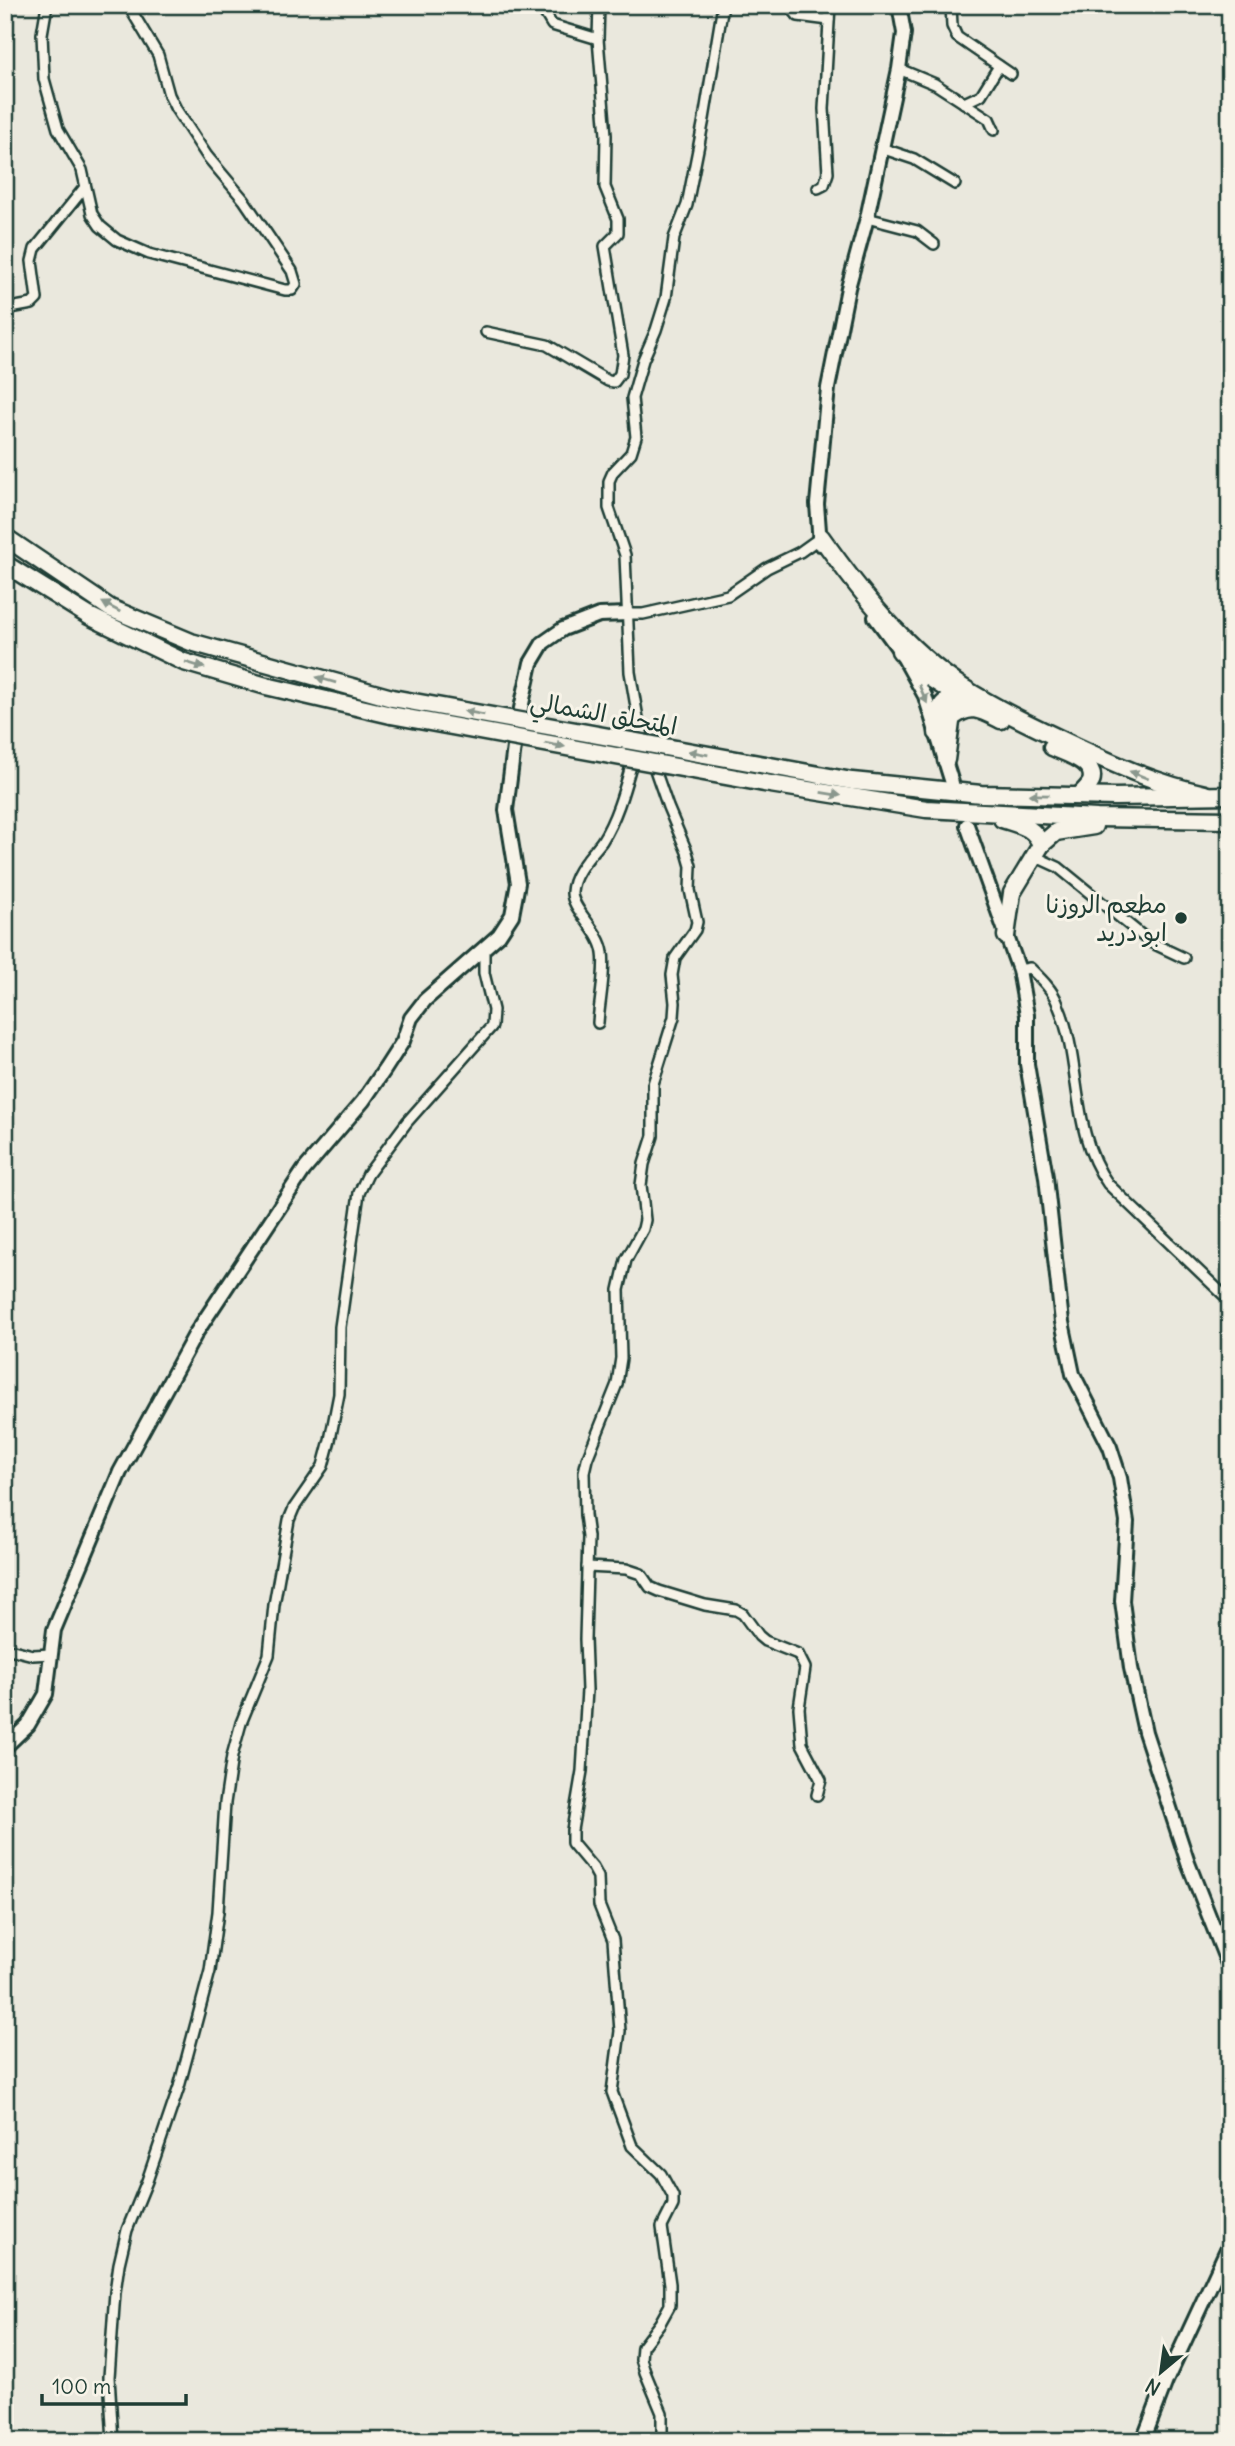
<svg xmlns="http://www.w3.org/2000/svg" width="1235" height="2446" viewBox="0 0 1235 2446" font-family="Delius,'Playpen Sans Arabic',sans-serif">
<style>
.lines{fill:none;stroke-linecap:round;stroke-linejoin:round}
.street-casing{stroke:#1f3d34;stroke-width:14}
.secondary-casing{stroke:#1f3d34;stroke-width:18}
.highway-casing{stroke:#1f3d34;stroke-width:21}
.street{stroke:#f7f3e8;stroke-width:9}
.secondary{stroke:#f7f3e8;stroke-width:12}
.highway{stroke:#f7f3e8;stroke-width:16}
.highway-bridge-casing{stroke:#1f3d34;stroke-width:21;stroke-linecap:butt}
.highway-bridge{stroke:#f7f3e8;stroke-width:16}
.oneway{fill:#8b988e}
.poi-dot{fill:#1f3d34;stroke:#f7f3e8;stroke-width:2.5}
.labels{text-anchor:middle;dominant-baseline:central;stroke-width:6;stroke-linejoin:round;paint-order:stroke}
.street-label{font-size:24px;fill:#1f3d34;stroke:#f7f3e8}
.poi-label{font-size:24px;fill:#1f3d34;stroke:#f7f3e8;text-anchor:end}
</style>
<rect width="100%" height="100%" fill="#eae8dd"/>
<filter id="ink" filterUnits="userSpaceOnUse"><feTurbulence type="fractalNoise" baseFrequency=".0143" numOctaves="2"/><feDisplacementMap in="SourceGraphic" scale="14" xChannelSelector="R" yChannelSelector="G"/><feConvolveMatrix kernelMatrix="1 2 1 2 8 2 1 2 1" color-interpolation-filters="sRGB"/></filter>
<g filter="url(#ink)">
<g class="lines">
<g class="street-casing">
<g id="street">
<path d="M47,5L42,34L44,79L58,129L82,170L92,214L100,226L117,240L149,254L285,290H292L296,284L292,271L244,200L207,156L176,109L169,95L158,55L128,5"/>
<path d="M540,5L552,25L598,39"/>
<path d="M789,5L798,16L829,20"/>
<path d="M951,5L952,26L957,37L1011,74"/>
<path d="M899,69L935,84L989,119L994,130"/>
<path d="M964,103L981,95L999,66"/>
<path d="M881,148L914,159L955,184"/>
<path d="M818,188L824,185L828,173L824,109L830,5"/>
<path d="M867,218L917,231L934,244"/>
<path d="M5,309L32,304L37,299L32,261L35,249L85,187"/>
<path d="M486,332L547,345L608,381L614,382L620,374L623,355L605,246L618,233V219L605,187L606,135L598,39L599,5"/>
<path d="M628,614H643L728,595L767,568L800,552L821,537"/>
<path d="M1034,856L1058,867L1150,942L1184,958"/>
<path d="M1019,970L1030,968C1040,978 1052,989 1057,1002C1083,1061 1069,1130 1108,1184L1230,1301"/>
<path d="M598,1023C599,1004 606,971 603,953C600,930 571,909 572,892C573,872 591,856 602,841C621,811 628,773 639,739"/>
<path d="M587,1567L626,1569L641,1574L650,1587L659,1591L705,1605L736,1610L743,1614L759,1636L765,1641L798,1654L805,1668L799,1708L802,1744L821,1780L817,1795"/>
<path d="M5,1648L33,1655L51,1654"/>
<path d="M113,2441L109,2377L115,2292L119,2264L127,2230L147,2181L179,2087L210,1971L218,1912L225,1803L232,1756L241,1723L269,1655L274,1605L289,1520L294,1508L323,1466L330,1440L339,1394L340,1327L359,1193L368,1174L407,1122L492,1026L493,1010L484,973V950"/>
<path d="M660,2441L662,2433V2413L645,2372L641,2359L642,2347L660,2323L670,2305V2284L662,2227L673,2205V2196L661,2174L632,2146L612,2092L620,2031L613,1940L599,1905L598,1877L593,1868L572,1843V1830L582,1771L587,1690L585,1639L588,1537L585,1515L584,1472L587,1459L617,1384L621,1358L619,1290L626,1260L643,1229L645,1220L641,1185L644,1164L653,1136V1084L674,1017L675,1003L672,975L675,958L695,930L697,922L690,890L691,866L687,852L668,807L639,724L630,672L625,555L609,508V481L613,472L631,453L636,437L632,398L643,360L656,330L666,298L674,238L687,205L704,119L723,5"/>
</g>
</g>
<g class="secondary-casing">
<g id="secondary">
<path d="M820,544L817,504L828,388L848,288L867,218L899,69L904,33L899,5"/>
<path d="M875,617L900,651L925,696L952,783"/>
<path d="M967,825L1019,970L1027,1015V1064L1046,1177L1062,1322L1073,1374L1110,1447L1120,1478L1127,1522L1122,1601L1131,1668L1145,1732L1188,1863L1230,1969"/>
<path d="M5,1747L28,1725L46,1694L54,1630L120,1472L196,1333L304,1170L363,1101L385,1069L403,1041L411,1018L425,1000L499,935L512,915L518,883L506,810L516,731L531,663L543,643L563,629L599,615L628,614"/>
<path d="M1143,2441L1166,2381L1230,2243"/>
</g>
</g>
<g class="highway-casing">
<g id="highway">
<path d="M5,537L110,608L191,642L392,698"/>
<path d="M821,537C860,592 905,649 962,687C998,710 1037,728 1075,746C1118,766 1158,784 1205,794"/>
<path d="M5,564L89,616L184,662L266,686L391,715"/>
<path d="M900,651L927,676L970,704"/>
<path d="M953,717C972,703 981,710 1001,720"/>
<path d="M937,733L938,713L943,704L957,691"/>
<path d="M1052,747C1065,753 1098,762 1091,782C1089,786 1083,792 1080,795"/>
<path d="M946,760L953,707"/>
<path d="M765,765L852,781L981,794L1115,797L1230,795"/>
<path d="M764,783L926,809L1097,818L1230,820"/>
<path d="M1002,819C1019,825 1034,826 1041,845"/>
<path d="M1006,936L1012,893L1041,845L1056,832L1094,826"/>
</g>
</g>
<use href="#street" class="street"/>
<use href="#secondary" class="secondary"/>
<use href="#highway" class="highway"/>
<g class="highway-bridge-casing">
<g id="highway-bridge">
<path d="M392,698L765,765"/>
<path d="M391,715L764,783"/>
</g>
</g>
<use href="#highway-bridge" class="highway-bridge"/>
</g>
<defs><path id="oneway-solid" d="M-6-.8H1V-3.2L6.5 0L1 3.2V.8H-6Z" transform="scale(1.75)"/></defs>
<g class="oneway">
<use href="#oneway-solid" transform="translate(111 607) rotate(-152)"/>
<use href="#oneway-solid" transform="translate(195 665) rotate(17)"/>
<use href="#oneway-solid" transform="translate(326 680) rotate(-164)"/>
<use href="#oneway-solid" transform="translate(923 694) rotate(66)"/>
<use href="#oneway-solid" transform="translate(474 713) rotate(-170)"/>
<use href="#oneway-solid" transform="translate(555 745) rotate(10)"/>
<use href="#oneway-solid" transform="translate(698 753) rotate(-170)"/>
<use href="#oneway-solid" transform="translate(1139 775) rotate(-158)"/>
<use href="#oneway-solid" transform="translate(831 794) rotate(9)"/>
<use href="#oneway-solid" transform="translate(1039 795) rotate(-179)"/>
</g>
</g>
<circle class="poi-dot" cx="1181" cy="918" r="7"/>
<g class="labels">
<g class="street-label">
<text transform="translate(604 713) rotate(10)">المتحلق الشمالي</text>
</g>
<g class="poi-label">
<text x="1167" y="904">مطعم الروزنا<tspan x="1167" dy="28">ابو دريد</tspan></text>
</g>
</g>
<rect width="1235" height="2446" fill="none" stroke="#f7f3e8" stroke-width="28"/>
<rect x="14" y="14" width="1207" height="2418" fill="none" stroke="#1f3d34" stroke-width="2.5" filter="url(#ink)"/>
<g transform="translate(1161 2372) rotate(209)" stroke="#f7f3e8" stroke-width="5" paint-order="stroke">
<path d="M0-5L12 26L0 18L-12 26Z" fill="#1f3d34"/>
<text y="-10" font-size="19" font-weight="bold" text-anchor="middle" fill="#1f3d34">N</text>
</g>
<path d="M42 2394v10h144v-10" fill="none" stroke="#1f3d34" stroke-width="3.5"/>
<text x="52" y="2394" font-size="21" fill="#1f3d34" stroke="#f7f3e8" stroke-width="5" paint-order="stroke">100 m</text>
</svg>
